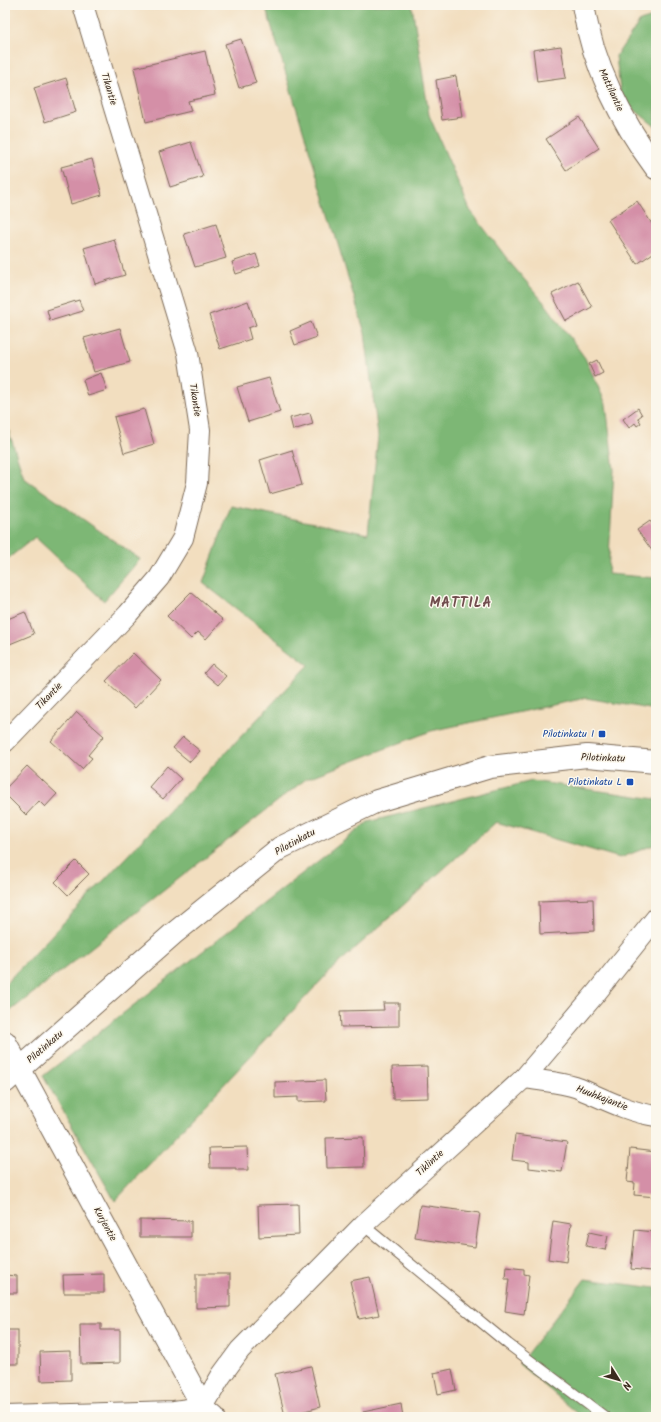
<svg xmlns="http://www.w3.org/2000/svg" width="661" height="1422" viewBox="0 0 661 1422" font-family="Kalam,sans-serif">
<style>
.forest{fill:#7db775;stroke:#5c704a}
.building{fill:#d48fa7}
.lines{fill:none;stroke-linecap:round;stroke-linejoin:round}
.service-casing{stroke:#7b6956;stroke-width:12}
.minor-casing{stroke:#7b6956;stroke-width:22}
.tertiary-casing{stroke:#7b6956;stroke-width:24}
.service{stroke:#fff;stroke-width:10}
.minor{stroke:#fff;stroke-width:20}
.tertiary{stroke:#fff;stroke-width:22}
.transit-dot{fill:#1a4fb4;stroke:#fbf7ec;stroke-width:1.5}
.labels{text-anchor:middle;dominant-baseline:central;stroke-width:3;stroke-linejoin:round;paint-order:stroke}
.street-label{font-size:10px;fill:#3b2a1e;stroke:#fbf7ec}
.transit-label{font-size:10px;fill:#164399;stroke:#fbf7ec;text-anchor:end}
.district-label{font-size:14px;font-weight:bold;letter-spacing:1px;fill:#714d4e;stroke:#fbf7ec}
</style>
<rect width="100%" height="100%" fill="#fbf7ec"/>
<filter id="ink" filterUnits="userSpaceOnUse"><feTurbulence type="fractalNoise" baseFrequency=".025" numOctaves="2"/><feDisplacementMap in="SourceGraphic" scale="8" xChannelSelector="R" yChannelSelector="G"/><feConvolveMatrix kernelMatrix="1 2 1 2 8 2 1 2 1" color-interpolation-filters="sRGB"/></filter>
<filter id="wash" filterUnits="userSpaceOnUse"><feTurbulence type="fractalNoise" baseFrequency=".012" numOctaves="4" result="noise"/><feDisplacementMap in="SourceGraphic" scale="16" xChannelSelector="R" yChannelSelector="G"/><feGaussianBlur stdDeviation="0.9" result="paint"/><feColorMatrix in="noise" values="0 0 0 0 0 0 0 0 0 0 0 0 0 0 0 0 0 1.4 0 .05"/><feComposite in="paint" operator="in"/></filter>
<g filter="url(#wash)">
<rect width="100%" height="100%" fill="#f2debf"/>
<g class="forest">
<path d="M265,5H412L429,115L470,210L512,265L547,306L585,358L606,404L614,470L608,574L656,578V710L586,698L431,731L306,779L9,1012L5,1004V984L309,665L203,583L231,506L368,534L378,436L365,333Z"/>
<path d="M656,16V127L621,99L616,56L640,21Z"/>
<path d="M5,420L24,478L140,559L104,601L35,537L5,561Z"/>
<path d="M532,781L656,799V844L620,858L496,822L330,971L115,1201L43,1076L368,822Z"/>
<path d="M585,1279L656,1288V1417H582L519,1364Z"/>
</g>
<g id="blocks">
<g class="building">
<path d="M241,39L256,83L239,88L225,44Z"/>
<path d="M561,46L566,78L537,82L533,50Z"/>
<path d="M205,51L215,95L188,101L191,111L146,122L134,68Z"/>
<path d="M456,76L462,117L442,120L436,80Z"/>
<path d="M66,78L76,112L45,122L34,88Z"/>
<path d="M579,117L599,148L566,170L546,139Z"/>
<path d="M191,142L203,177L170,187L159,152Z"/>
<path d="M92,159L102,195L71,204L61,167Z"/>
<path d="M637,201L656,230V251L637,264L608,220Z"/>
<path d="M216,224L226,258L195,267L184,234Z"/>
<path d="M114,239L125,275L95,284L84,248Z"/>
<path d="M256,254L260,266L236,274L232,262Z"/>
<path d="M578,281L592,307L566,321L552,294Z"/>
<path d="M79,300L83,311L50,321L47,310Z"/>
<path d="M248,301L256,325L248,328L251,339L220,349L209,315Z"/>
<path d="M311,322L317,337L295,345L290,331Z"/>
<path d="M120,328L130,362L94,372L84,338Z"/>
<path d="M597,360L603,373L595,377L589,364Z"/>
<path d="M101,373L107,390L88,396L83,380Z"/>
<path d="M269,378L280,412L248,422L237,387Z"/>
<path d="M638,408L642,415L638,418L641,423L637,426L635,423L629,428L623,419Z"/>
<path d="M144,409L154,444L124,453L114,417Z"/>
<path d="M310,413L313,424L293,430L290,418Z"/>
<path d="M292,450L302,485L270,494L260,460Z"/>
<path d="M650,521L656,529V556L637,530Z"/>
<path d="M191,592L223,620L206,639L198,632L191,639L167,616Z"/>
<path d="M25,612L34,634L5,646V620Z"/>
<path d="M133,653L161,680L135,708L106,681Z"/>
<path d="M212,664L226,676L218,685L204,673Z"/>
<path d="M77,712L104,736L88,755L92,758L82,769L51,741Z"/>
<path d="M183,737L200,751L190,762L173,748Z"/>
<path d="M27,766L57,794L45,807L39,801L26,815L5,794V789Z"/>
<path d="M167,766L181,779L163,799L149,787Z"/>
<path d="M76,861L89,874L68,895L55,882Z"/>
<path d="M593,899L594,931L540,934L539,901Z"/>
<path d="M383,1003H399V1026L341,1027L340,1011L384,1010Z"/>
<path d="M427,1066L428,1098L393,1099L392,1067Z"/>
<path d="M325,1080L326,1101L298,1102V1097L275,1098V1082Z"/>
<path d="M515,1135L567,1142L562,1172L529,1168V1162L512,1160Z"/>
<path d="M363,1137L364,1167L327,1168L326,1138Z"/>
<path d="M247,1147L248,1170H236V1168H210L209,1148Z"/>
<path d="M630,1149L656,1152V1197L634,1195L635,1183L627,1182Z"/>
<path d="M298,1204L299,1235L259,1237L258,1205Z"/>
<path d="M420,1205L480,1213L475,1247L415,1238Z"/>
<path d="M140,1220L191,1221V1237H140Z"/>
<path d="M553,1221L571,1224L566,1262L548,1259Z"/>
<path d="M635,1230L655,1232L652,1271L631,1269Z"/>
<path d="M589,1232L608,1236L605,1250L586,1246Z"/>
<path d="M506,1267L524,1269V1274L529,1275L524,1314L505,1311L509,1279H505Z"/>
<path d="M104,1274V1293H64L63,1275Z"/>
<path d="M196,1274H230V1307L196,1308Z"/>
<path d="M5,1275L17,1276V1293H5Z"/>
<path d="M370,1277L379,1315L359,1319L350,1281Z"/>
<path d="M80,1324H101V1330H120V1363L81,1364Z"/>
<rect x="5" y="1330" width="13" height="34"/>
<path d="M71,1351V1380L41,1381L40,1352Z"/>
<path d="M311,1366L320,1407L285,1416L275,1374Z"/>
<path d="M452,1369L456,1390L438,1394L434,1373Z"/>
<path d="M401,1404L403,1417H364L363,1412Z"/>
</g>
</g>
</g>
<g filter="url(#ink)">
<use href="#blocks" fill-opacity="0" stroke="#7b6956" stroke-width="1"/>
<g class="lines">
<g class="service-casing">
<path id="service" d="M363,1225L508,1344L605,1417"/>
</g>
<g class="minor-casing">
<g id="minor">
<path d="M5,742L128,614L159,578L183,538L197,483L200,430L188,353L83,5"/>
<path d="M524,1078C541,1081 562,1082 578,1088C604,1099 628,1112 656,1116"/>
<path d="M203,1407L221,1376L240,1350L363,1225L524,1078L596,993L656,918"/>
<path d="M5,1416L174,1411L203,1407L215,1417"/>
</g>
</g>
<g class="tertiary-casing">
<g id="tertiary">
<path d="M583,5C592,63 621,121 656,168"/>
<path d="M5,1042L203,1407"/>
<path d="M5,1082L173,934L280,848L377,801L490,767L587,756L656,762"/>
</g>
</g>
<use href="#service" class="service"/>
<use href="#minor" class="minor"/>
<use href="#tertiary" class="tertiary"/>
</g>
</g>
<g class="transit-dot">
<rect x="598" y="730" width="8" height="8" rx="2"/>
<rect x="626" y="778" width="8" height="8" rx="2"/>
</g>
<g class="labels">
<g class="street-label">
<text transform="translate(109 89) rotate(73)">Tikantie</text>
<text transform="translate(611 90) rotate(65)">Mattilantie</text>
<text transform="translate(195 400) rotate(81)">Tikantie</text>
<text transform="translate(49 696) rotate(-46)">Tikantie</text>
<text transform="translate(603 758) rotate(2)">Pilotinkatu</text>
<text transform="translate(295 842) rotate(-29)">Pilotinkatu</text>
<text transform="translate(45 1047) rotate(-41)">Pilotinkatu</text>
<text transform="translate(602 1098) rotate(21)">Huuhkajantie</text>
<text transform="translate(430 1163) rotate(-43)">Tiklintie</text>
<text transform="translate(105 1224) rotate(61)">Kurjentie</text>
</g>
<g class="transit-label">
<text x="594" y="734">Pilotinkatu I</text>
<text x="622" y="782">Pilotinkatu L</text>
</g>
<g class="district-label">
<text x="461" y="603">MATTILA</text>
</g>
</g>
<rect width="661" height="1422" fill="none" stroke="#fbf7ec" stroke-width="20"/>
<g transform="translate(619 1380) rotate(127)" stroke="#fbf7ec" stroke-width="3" paint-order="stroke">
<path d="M0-3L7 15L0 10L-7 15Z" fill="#3b2a1e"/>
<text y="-6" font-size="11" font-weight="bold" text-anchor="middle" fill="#3b2a1e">N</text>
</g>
</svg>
